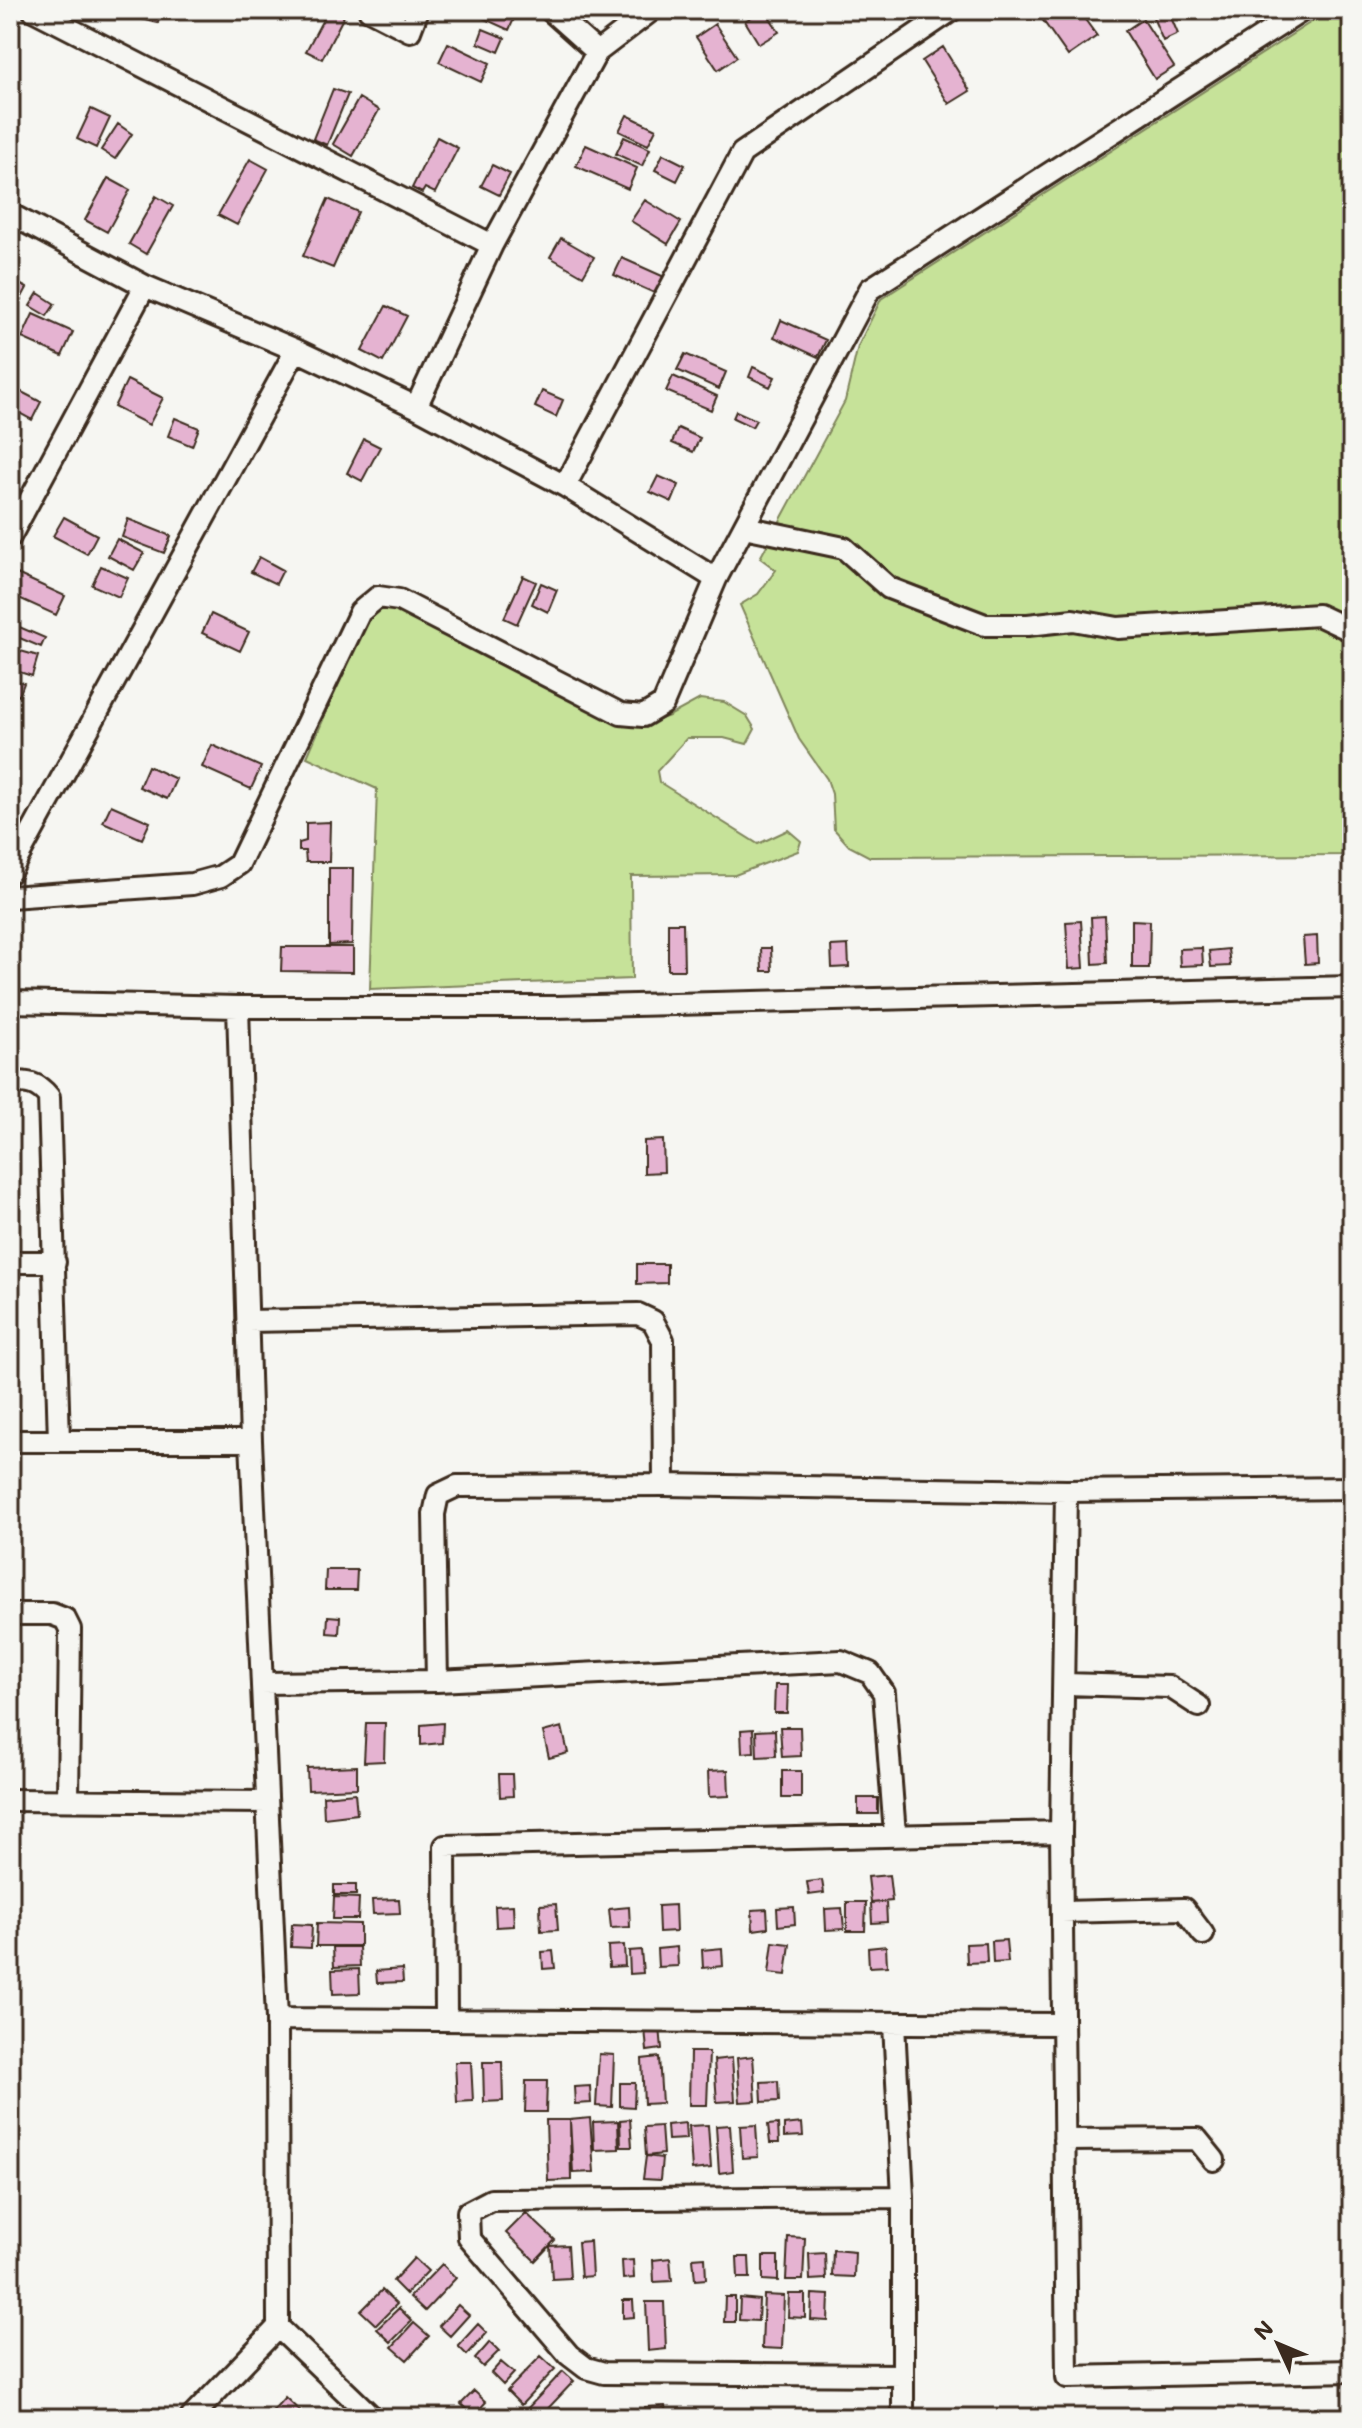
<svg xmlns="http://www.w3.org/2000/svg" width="1362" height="2428" font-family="Mali,sans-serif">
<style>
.green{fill:#c6e299;stroke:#80865c;stroke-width:2}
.building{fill:#e5b3d1;stroke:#3b2a1e;stroke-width:2}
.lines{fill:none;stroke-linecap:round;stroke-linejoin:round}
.minor-casing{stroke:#3b2a1e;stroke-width:26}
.minor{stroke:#f6f6f2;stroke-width:20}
</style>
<rect width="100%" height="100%" fill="#f6f6f2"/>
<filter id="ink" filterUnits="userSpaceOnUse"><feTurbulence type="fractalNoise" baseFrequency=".0125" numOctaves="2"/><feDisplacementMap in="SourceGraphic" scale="16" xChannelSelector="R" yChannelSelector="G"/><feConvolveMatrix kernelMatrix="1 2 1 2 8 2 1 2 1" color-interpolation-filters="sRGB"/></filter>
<g filter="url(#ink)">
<path class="green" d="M1330 10H1352V855L870 857 849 846 834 829 832 794 827 779 799 739 740 605 758 594 776 570 760 558 845 401 858 346 881 299Z
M399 607 646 724 669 716 700 699 724 702 747 716 755 729 747 744 724 738H687L657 771 659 782 758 844 788 830 801 841 798 851 735 875 631 876 632 979 370 989 377 789 307 757 364 625 379 610Z"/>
<path class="building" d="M140 10H161L158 23 138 18Z
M328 10 344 16 322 59 306 51Z
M465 10H518L509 30Z
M763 10H765L779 32 759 44 745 21Z
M1040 10H1078L1097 36 1068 56 1037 12Z
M1163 10H1168L1178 34 1163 41 1152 15Z
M1143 19 1174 67 1155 79 1125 31Z
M715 24 737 57 718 70 696 37Z
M483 29 505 38 499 52 478 43Z
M448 43 490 63 481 82 439 62Z
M943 47 970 91 949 104 922 61Z
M333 89 348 94 327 145 313 139Z
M359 98 379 110 353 156 333 144Z
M91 109 110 118 96 148 77 139Z
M627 115 656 129 648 145 619 131Z
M118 124 132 134 115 159 101 150Z
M437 137 458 148 435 193 425 188 422 193 412 188Z
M624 137 650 149 642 166 616 154Z
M586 145 637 168 628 189 576 166Z
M663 154 685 165 677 181 655 170Z
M250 159 268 169 237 225 218 215Z
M492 165 510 174 499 195 481 186Z
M108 178 130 190 107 232 85 220Z
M156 196 173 206 146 254 129 244Z
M328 199 358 212 333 268 303 256Z
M645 200 681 222 668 244 631 221Z
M561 238 594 257 583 276 550 257Z
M622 258 669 279 661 296 614 275Z
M10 279 27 288 15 310 10 308Z
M38 293 55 304 47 316 30 306Z
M386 306 407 316 383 362 362 351Z
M33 314 73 332 62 356 22 338Z
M781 320 826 340 818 357 774 337Z
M685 354 726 372 719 389 677 370Z
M753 367 775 377 770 387 749 377Z
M673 376 717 396 711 410 666 391Z
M127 380 163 398 149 425 114 407Z
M10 386 41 402 32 420 10 408Z
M542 391 563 400 556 417 535 407Z
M736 411 756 420 752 427 733 418Z
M175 418 199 428 192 446 168 436Z
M678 428 700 438 693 452 672 443Z
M364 439 380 447 362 481 347 473Z
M658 476 679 485 672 502 650 492Z
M64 517 97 535 87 554 53 536Z
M128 519 171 536 164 553 122 537Z
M117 539 144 553 134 570 108 556Z
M259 557 283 570 276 584 251 572Z
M101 566 128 578 119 597 92 585Z
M17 574 65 596 56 615 10 594Z
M523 576 536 582 517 624 504 618Z
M541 583 557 590 548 612 532 604Z
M211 614 249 632 240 651 202 633Z
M10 623 45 638 41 647 10 634Z
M10 648 38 656 32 676 10 669Z
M10 678 24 683 19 696 10 692Z
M212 745 261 767 251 789 202 767Z
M148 766 176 779 167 799 139 787Z
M111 805 150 822 142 839 103 822Z
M330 822 329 862H306L305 851H299V843L306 841V823Z
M329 868H353L352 944 329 945Z
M1105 916 1107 963 1093 964 1091 917Z
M1132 920 1150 921 1149 968H1132Z
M1081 921 1084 968 1069 969 1066 922Z
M668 923H683L684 970H668Z
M1317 936 1318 963 1305 964 1303 937Z
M848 945 849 967 832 968 831 946Z
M282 947H353V972L281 971Z
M761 948H771L772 971H762Z
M1202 948 1203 965 1180 966 1179 949Z
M1228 949 1230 966 1211 967 1209 951Z
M663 1140 664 1172 644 1173V1141Z
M637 1264H667V1283L637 1284Z
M326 1570H357L356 1590H325Z
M328 1616 340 1617 339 1634 327 1633Z
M775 1685H788L787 1713H774Z
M366 1723H385L384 1761 364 1762Z
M443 1723 442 1743 421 1745V1725Z
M562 1727 568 1753 549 1758 543 1732Z
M780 1727H800L801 1756 782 1757Z
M753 1729 754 1752 742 1753 741 1730Z
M775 1730 776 1756 757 1757 756 1731Z
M357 1766V1788L308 1790 307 1768Z
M728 1770 729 1796 709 1797 708 1771Z
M782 1771H801V1798H782Z
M499 1774H512L513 1796 500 1797Z
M355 1793 357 1814 324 1818 323 1796Z
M858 1798H878V1814H858Z
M889 1875 892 1901 871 1903 868 1877Z
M822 1880 824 1893 809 1895 807 1882Z
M334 1885H356V1895H334Z
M334 1897 359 1898 358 1919H333Z
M399 1899 400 1913 373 1914 372 1900Z
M847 1902H866L865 1931H847Z
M886 1902 887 1922 872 1923 871 1903Z
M556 1904 558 1930 541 1931 540 1905Z
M513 1905 514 1926 496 1927 495 1906Z
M675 1905 676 1931 659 1932 658 1906Z
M629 1907 630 1927 611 1928 609 1909Z
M794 1907 795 1924 778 1926 777 1908Z
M842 1908 844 1929 826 1930 825 1909Z
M767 1909 768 1928 753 1930 752 1910Z
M317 1923 360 1924V1946H316Z
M292 1924 312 1925 311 1948 291 1947Z
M1006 1940 1008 1962 993 1963 992 1941Z
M773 1942 790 1944 786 1975 769 1973Z
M986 1943 987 1962 967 1963 966 1944Z
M624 1945 625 1966 609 1967 608 1946Z
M886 1946 887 1966 869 1967 868 1948Z
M333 1947H359L360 1966 334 1967Z
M677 1947 678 1966 658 1967 657 1949Z
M722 1948 723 1966 703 1968 702 1950Z
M641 1950 643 1973 630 1974 629 1951Z
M553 1951 555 1968 543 1969 542 1952Z
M359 1969 360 1993 333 1994 332 1970Z
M402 1969 403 1982 377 1983 376 1971Z
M660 2027 662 2049 647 2051 645 2028Z
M690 2052H709L707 2105H689Z
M599 2054 614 2055 612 2107 596 2106Z
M753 2056 756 2101 740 2102 737 2058Z
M659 2057 662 2103 644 2104 642 2059Z
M732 2058 735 2101 717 2102 714 2060Z
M455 2062H471L473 2101 457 2102Z
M483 2062H502L503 2101 484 2102Z
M526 2081H547L546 2112H525Z
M778 2081 779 2101 762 2102 761 2082Z
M620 2083H635L634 2107 620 2106Z
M590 2086 591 2103 575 2104 574 2087Z
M590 2118 594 2172 573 2173 570 2120Z
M630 2119 632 2147H621L620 2120Z
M546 2120H570L571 2180 548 2181Z
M618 2121 619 2149 594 2150 593 2122Z
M685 2123 686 2139 668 2140 667 2125Z
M802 2123 803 2136 784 2137V2125Z
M778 2124 779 2143H770L768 2125Z
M708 2125 711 2168 692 2170 689 2126Z
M730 2125 733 2171 719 2173 716 2126Z
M756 2125 758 2157 742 2158 740 2126Z
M661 2126 663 2154 646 2156 644 2127Z
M646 2156 662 2158 660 2180 643 2179Z
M526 2213 555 2240 535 2261 506 2233Z
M788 2237 805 2238 803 2280H786Z
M590 2241 592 2276 581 2277 578 2242Z
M568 2245 570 2278 552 2279 550 2246Z
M833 2250 855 2252 854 2277 832 2276Z
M825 2253 826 2279 810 2280 809 2254Z
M763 2256H778V2281L763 2280Z
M705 2257 706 2279 695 2280 693 2258Z
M737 2257H749L750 2278H738Z
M414 2258 428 2271 406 2294 393 2281Z
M670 2258 672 2281 654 2282 653 2260Z
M633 2260 634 2278 623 2279 622 2261Z
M442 2264 456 2278 425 2311 410 2297Z
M382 2290 397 2304 376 2325 361 2311Z
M789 2294H805V2318L788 2317Z
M812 2294 829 2295 828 2321 811 2320Z
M764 2295 784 2296 782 2349 762 2348Z
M725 2297H735V2322H724Z
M740 2298 759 2300 758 2321 739 2320Z
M623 2300H633L634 2317 623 2318Z
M646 2302H664L666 2349 648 2351Z
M458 2305 469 2315 450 2336 439 2326Z
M399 2308 412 2321 391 2342 377 2329Z
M414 2323 429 2336 407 2360 392 2347Z
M478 2324 487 2333 467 2355 458 2346Z
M490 2342 499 2351 483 2367 475 2359Z
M541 2356 555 2369 521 2405 507 2391Z
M501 2362 514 2373 503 2385 491 2373Z
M563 2371 574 2381 539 2418H532L525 2411Z
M474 2391 486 2402 473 2416 461 2404Z
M285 2397 305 2416 303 2418H266Z
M665 2406 666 2418H645V2407Z"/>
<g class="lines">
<defs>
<path id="minor" d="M33 10 492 245
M369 10 410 31 418 10
M550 10 597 52
M10 214 145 286 296 350 416 407 565 486 716 579
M416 407 492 245 597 52 652 10
M565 486 742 153 952 10
M744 527 844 548 889 588 985 625H1028L1073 620 1118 628 1318 615 1352 631
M10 537 145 286
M10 872 296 350
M10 897 192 884 221 876 239 864 360 612 378 597 399 600 621 714 643 716 663 704 716 579 870 289 1303 10
M10 1002 238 1007H556L1352 987
M10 1082C28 1082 37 1082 49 1097L59 1441
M10 1262H55
M247 1321 638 1314 653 1321 663 1340 664 1485
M10 1441H251
M1066 1491 1061 1832 1067 2377 1352 2371
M10 1614H52L65 1619 70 1629 68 1800
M437 1681 434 1514 438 1495 457 1486 664 1485 1066 1491 1352 1488
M262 1683 437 1681 841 1661 870 1673 884 1693 895 1834
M1065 1684 1170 1687 1199 1706
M10 1800 267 1802
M1062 1912 1184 1909 1203 1934
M277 2019 1063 2024
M446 2020 445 1846 1061 1832
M894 2024 903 2197V2418
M1064 2140 1197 2139 1214 2160
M903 2197 491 2200 468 2212 469 2238 569 2355 586 2368 604 2373 903 2375
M278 2327 373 2418
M191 2418 278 2327 277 2019 251 1441 238 1007"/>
</defs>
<use href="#minor" class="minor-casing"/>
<use href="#minor" class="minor"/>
</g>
</g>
<rect width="1362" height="2428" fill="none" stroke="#f6f6f2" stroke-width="40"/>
<rect x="20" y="20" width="1322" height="2388" fill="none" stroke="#3b2a1e" stroke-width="3" filter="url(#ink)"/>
<g transform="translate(1278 2344) rotate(314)" stroke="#f6f6f2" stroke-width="6" paint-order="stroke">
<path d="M0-6L14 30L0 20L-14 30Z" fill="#3b2a1e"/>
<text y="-12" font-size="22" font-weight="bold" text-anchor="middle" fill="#3b2a1e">N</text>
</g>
</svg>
